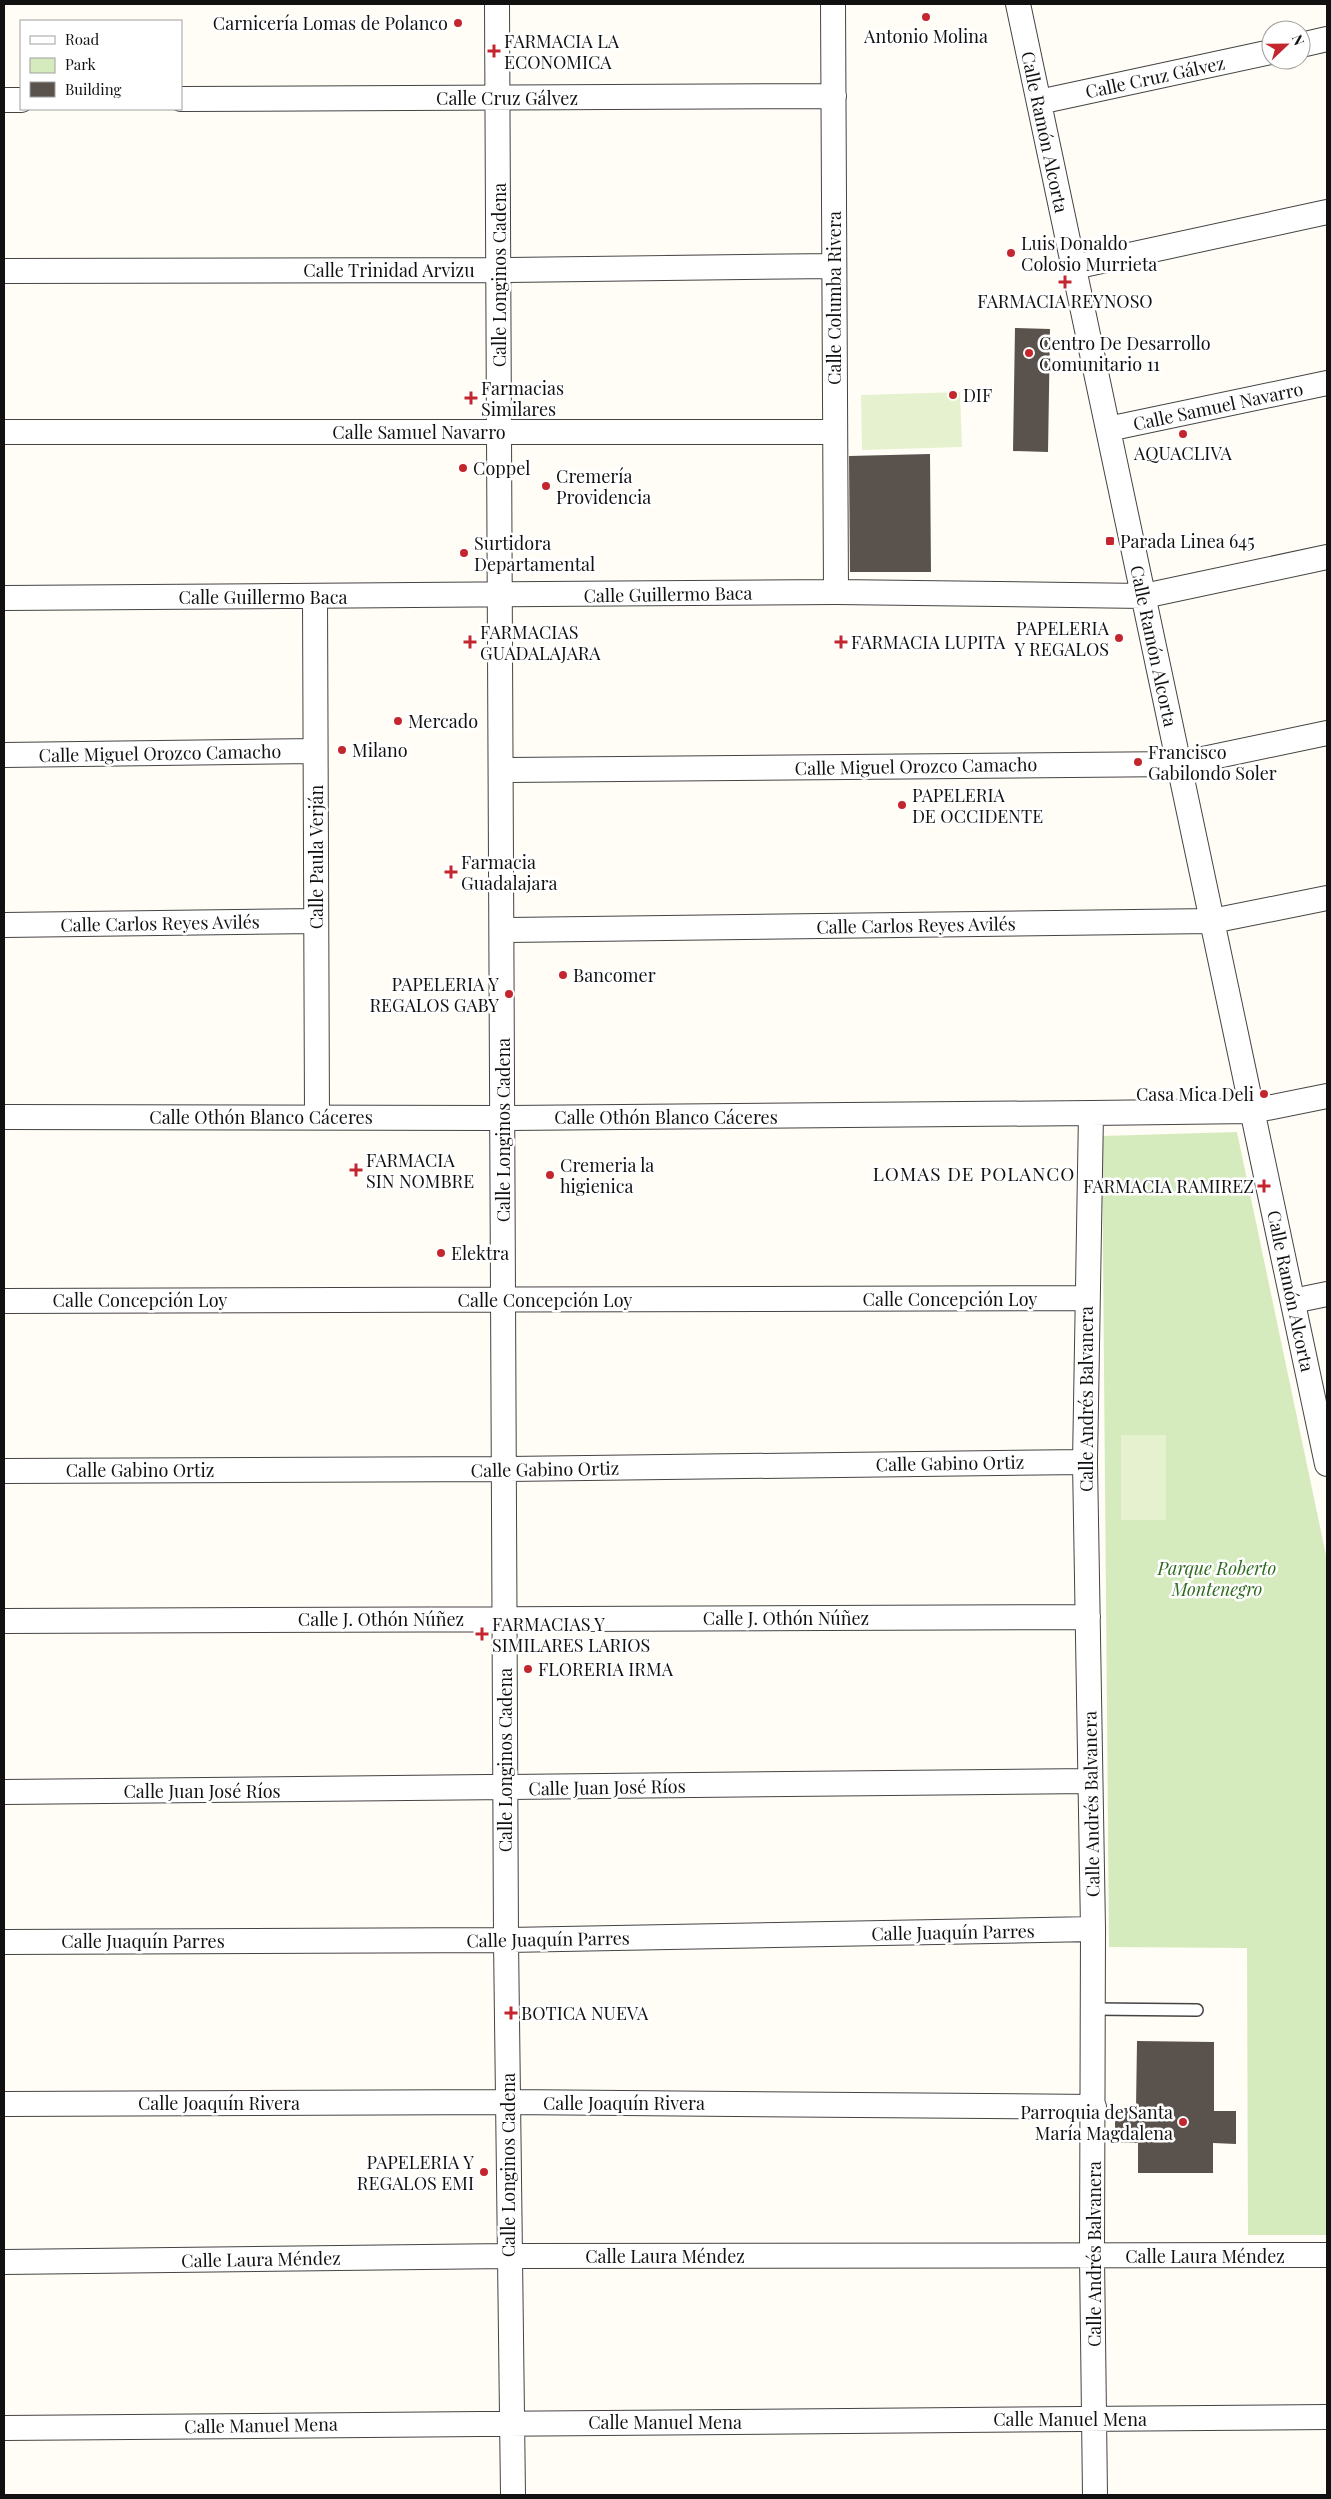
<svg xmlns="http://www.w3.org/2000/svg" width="1331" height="2499" font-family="'Playfair Display',serif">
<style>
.green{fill:#d5ebbd}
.pitch{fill:#e6f2cf}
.building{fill:#5a524d}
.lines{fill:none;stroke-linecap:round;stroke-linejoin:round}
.lane-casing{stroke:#444;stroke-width:14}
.street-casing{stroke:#444;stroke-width:26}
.lane{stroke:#fff;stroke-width:11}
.street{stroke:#fff;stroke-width:24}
.poi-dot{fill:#c4262e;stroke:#fff;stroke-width:2}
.labels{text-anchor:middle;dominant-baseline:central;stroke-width:5;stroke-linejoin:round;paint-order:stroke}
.poi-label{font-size:18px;fill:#111;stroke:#fff;text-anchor:start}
.street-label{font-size:18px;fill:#111;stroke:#fff}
.park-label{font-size:18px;font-style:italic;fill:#2f6b1f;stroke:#fff}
.neighbourhood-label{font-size:19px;letter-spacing:1px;fill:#111;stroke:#fff}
</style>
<rect width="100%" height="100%" fill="#fffdf5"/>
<path class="green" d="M1237 1132 1327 1560V2235H1248L1247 1948 1109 1947 1102 1136Z"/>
<path class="pitch" d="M960 392 962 447 862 450 861 395Z
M1121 1435H1166V1520H1121Z"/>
<path class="building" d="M1015 328 1050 329 1048 452 1013 451Z
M930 454 931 572H850L849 456Z
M1137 2041 1214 2042V2111H1236V2144L1213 2143V2173H1138V2143L1115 2142V2108H1136Z"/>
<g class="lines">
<defs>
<path id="lane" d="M1093 2009 1197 2010"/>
<path id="street" d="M497 4 506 1940 513 2495
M833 4 836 592
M1018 4 1327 1464
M1301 45 1327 39
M181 99 834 96
M4 100H21
M1039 102 1271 52
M1074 267 1327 212
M4 271 499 270 834 266
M1108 429 1327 383
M4 432H835
M315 597 317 1117
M4 598 836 592 1144 596 1327 557
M4 755 315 751
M502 770 1179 764 1327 733
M4 925 316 921
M502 930 1212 921 1327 898
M1091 1113 1085 1462 1093 1929 1092 2257 1095 2495
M4 1117 503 1118 1091 1113 1252 1111 1327 1096
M4 1301 1087 1298
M1293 1301 1327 1294
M4 1471 504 1469 1085 1462
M4 1621 1088 1617
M4 1792 1090 1781
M4 1942 506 1940 1093 1929
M4 2104 508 2102 1094 2107
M4 2262 508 2256 1327 2255
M4 2428 1327 2417"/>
</defs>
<use href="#lane" class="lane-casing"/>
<use href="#street" class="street-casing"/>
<use href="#lane" class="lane"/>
<use href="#street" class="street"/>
</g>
<g class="poi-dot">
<circle cx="926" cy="17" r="5"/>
<circle cx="458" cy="23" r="5"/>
<path d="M491.5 43.5h5v5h5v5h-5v5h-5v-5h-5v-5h5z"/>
<circle cx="1011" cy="253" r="5"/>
<path d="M1062.5 274.5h5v5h5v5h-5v5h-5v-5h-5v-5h5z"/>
<circle cx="1029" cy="353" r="5"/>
<circle cx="953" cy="395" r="5"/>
<path d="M468.5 390.5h5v5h5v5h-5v5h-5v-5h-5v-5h5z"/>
<circle cx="1183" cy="434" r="5"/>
<circle cx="463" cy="468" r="5"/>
<circle cx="546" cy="486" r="5"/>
<rect x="1105" y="536" width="10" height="10" rx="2.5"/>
<circle cx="464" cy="553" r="5"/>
<circle cx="1119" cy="638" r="5"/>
<path d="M467.5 634.5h5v5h5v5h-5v5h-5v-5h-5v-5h5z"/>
<path d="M838.5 634.5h5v5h5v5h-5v5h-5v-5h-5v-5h5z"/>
<circle cx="398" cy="721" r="5"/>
<circle cx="342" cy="750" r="5"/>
<circle cx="1138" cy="762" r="5"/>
<circle cx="902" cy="805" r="5"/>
<path d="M448.5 864.5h5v5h5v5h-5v5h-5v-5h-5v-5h5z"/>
<circle cx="563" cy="975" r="5"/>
<circle cx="509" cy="994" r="5"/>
<circle cx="1264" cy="1094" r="5"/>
<path d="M353.5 1162.5h5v5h5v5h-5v5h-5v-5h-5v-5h5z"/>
<circle cx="550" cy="1175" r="5"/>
<path d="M1261.5 1178.5h5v5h5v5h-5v5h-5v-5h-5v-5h5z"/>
<circle cx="441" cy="1253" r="5"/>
<path d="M479.5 1626.5h5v5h5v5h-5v5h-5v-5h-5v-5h5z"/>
<circle cx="528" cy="1669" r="5"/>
<path d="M508.5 2005.5h5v5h5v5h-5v5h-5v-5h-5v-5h5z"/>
<circle cx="1183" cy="2122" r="5"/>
<circle cx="484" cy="2172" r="5"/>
</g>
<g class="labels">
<g class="poi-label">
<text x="448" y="23" text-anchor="end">Carnicería Lomas de Polanco</text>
<text x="926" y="36" text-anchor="middle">Antonio Molina</text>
<text x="504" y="41">FARMACIA LA<tspan x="504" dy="21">ECONOMICA</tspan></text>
<text x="1021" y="243">Luis Donaldo<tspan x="1021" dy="21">Colosio Murrieta</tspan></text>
<text x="1065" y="301" text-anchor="middle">FARMACIA REYNOSO</text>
<text x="1039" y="343">Centro De Desarrollo<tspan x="1039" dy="21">Comunitario 11</tspan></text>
<text x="481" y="388">Farmacias<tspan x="481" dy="21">Similares</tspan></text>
<text x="963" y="395">DIF</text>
<text x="1183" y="453" text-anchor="middle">AQUACLIVA</text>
<text x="473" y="468">Coppel</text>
<text x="556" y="476">Cremería<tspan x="556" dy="21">Providencia</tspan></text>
<text x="1120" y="541">Parada Linea 645</text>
<text x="474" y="543">Surtidora<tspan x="474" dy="21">Departamental</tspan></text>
<text x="1109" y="628" text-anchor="end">PAPELERIA<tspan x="1109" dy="21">Y REGALOS</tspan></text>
<text x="480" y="632">FARMACIAS<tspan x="480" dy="21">GUADALAJARA</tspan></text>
<text x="851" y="642">FARMACIA LUPITA</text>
<text x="408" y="721">Mercado</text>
<text x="352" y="750">Milano</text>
<text x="1148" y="752">Francisco<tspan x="1148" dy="21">Gabilondo Soler</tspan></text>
<text x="912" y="795">PAPELERIA<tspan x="912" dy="21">DE OCCIDENTE</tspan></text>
<text x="461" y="862">Farmacia<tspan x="461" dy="21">Guadalajara</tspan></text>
<text x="573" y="975">Bancomer</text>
<text x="499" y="984" text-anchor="end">PAPELERIA Y<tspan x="499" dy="21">REGALOS GABY</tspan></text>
<text x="1254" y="1094" text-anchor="end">Casa Mica Deli</text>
<text x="366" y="1160">FARMACIA<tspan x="366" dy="21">SIN NOMBRE</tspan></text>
<text x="560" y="1165">Cremeria la<tspan x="560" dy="21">higienica</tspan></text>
<text x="1254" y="1186" text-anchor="end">FARMACIA RAMIREZ</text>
<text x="451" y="1253">Elektra</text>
<text x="492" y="1624">FARMACIAS Y<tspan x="492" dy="21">SIMILARES LARIOS</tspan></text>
<text x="538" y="1669">FLORERIA IRMA</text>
<text x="521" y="2013">BOTICA NUEVA</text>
<text x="1173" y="2112" text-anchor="end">Parroquia de Santa<tspan x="1173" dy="21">María Magdalena</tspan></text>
<text x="474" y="2162" text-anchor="end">PAPELERIA Y<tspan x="474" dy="21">REGALOS EMI</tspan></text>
</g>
<g class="street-label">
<text transform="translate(1155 77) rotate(-12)">Calle Cruz Gálvez</text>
<text x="507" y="98">Calle Cruz Gálvez</text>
<text transform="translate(1045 132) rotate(78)">Calle Ramón Alcorta</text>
<text x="389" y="270">Calle Trinidad Arvizu</text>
<text transform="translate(499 275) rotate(-90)">Calle Longinos Cadena</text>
<text transform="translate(834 298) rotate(-90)">Calle Columba Rivera</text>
<text transform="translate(1218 406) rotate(-12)">Calle Samuel Navarro</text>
<text x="419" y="432">Calle Samuel Navarro</text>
<text transform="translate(668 594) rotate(-1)">Calle Guillermo Baca</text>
<text x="263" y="597">Calle Guillermo Baca</text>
<text transform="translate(1154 646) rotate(78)">Calle Ramón Alcorta</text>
<text transform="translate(160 753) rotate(-1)">Calle Miguel Orozco Camacho</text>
<text transform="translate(916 766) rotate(-1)">Calle Miguel Orozco Camacho</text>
<text transform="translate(316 857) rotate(-90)">Calle Paula Verján</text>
<text transform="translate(160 923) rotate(-1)">Calle Carlos Reyes Avilés</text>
<text transform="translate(916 925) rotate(-1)">Calle Carlos Reyes Avilés</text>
<text x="261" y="1117">Calle Othón Blanco Cáceres</text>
<text x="666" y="1117">Calle Othón Blanco Cáceres</text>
<text transform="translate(503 1130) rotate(-90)">Calle Longinos Cadena</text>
<text transform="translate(1291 1291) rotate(78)">Calle Ramón Alcorta</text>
<text x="950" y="1299">Calle Concepción Loy</text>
<text x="140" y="1300">Calle Concepción Loy</text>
<text x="545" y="1300">Calle Concepción Loy</text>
<text transform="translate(1086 1399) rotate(-90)">Calle Andrés Balvanera</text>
<text transform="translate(950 1463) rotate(-1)">Calle Gabino Ortiz</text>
<text transform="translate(545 1469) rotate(-1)">Calle Gabino Ortiz</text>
<text x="140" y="1470">Calle Gabino Ortiz</text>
<text x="786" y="1618">Calle J. Othón Núñez</text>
<text x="381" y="1619">Calle J. Othón Núñez</text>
<text transform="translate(505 1760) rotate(-90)">Calle Longinos Cadena</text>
<text transform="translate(607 1787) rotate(-1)">Calle Juan José Ríos</text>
<text x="202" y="1791">Calle Juan José Ríos</text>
<text transform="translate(1091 1804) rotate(-91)">Calle Andrés Balvanera</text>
<text transform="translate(953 1932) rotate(-1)">Calle Juaquín Parres</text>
<text transform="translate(548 1939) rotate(-1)">Calle Juaquín Parres</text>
<text x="143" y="1941">Calle Juaquín Parres</text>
<text x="219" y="2103">Calle Joaquín Rivera</text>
<text x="624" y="2103">Calle Joaquín Rivera</text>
<text transform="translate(508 2165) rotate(-90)">Calle Longinos Cadena</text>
<text transform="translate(1094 2254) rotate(-90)">Calle Andrés Balvanera</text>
<text x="665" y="2256">Calle Laura Méndez</text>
<text x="1205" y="2256">Calle Laura Méndez</text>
<text transform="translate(261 2259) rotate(-1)">Calle Laura Méndez</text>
<text x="1070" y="2419">Calle Manuel Mena</text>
<text x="665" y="2422">Calle Manuel Mena</text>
<text transform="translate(261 2425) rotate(-1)">Calle Manuel Mena</text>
</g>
<g class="park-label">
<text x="1217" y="1568">Parque Roberto<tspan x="1217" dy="21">Montenegro</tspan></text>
</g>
<g class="neighbourhood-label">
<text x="974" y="1173">LOMAS DE POLANCO</text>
</g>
</g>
<rect width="1331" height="2499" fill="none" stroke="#111111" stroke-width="10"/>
<rect x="20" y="20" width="162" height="90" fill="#ffffff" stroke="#a0a0a0"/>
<rect x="30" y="36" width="25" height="8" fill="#ffffff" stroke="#a0a0a0"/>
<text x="65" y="45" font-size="15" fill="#111111">Road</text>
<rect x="30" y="58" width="25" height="15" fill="#d5ebbd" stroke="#a0a0a0"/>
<text x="65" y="70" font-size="15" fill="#111111">Park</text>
<rect x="30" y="82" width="25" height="15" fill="#5a524d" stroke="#a0a0a0"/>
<text x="65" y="95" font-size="15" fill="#111111">Building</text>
<g transform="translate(1286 45) rotate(68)"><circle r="24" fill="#ffffff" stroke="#a0a0a0"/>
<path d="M0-4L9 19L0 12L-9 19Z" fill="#c4262e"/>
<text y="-8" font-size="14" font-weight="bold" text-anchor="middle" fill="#111111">N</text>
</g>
</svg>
